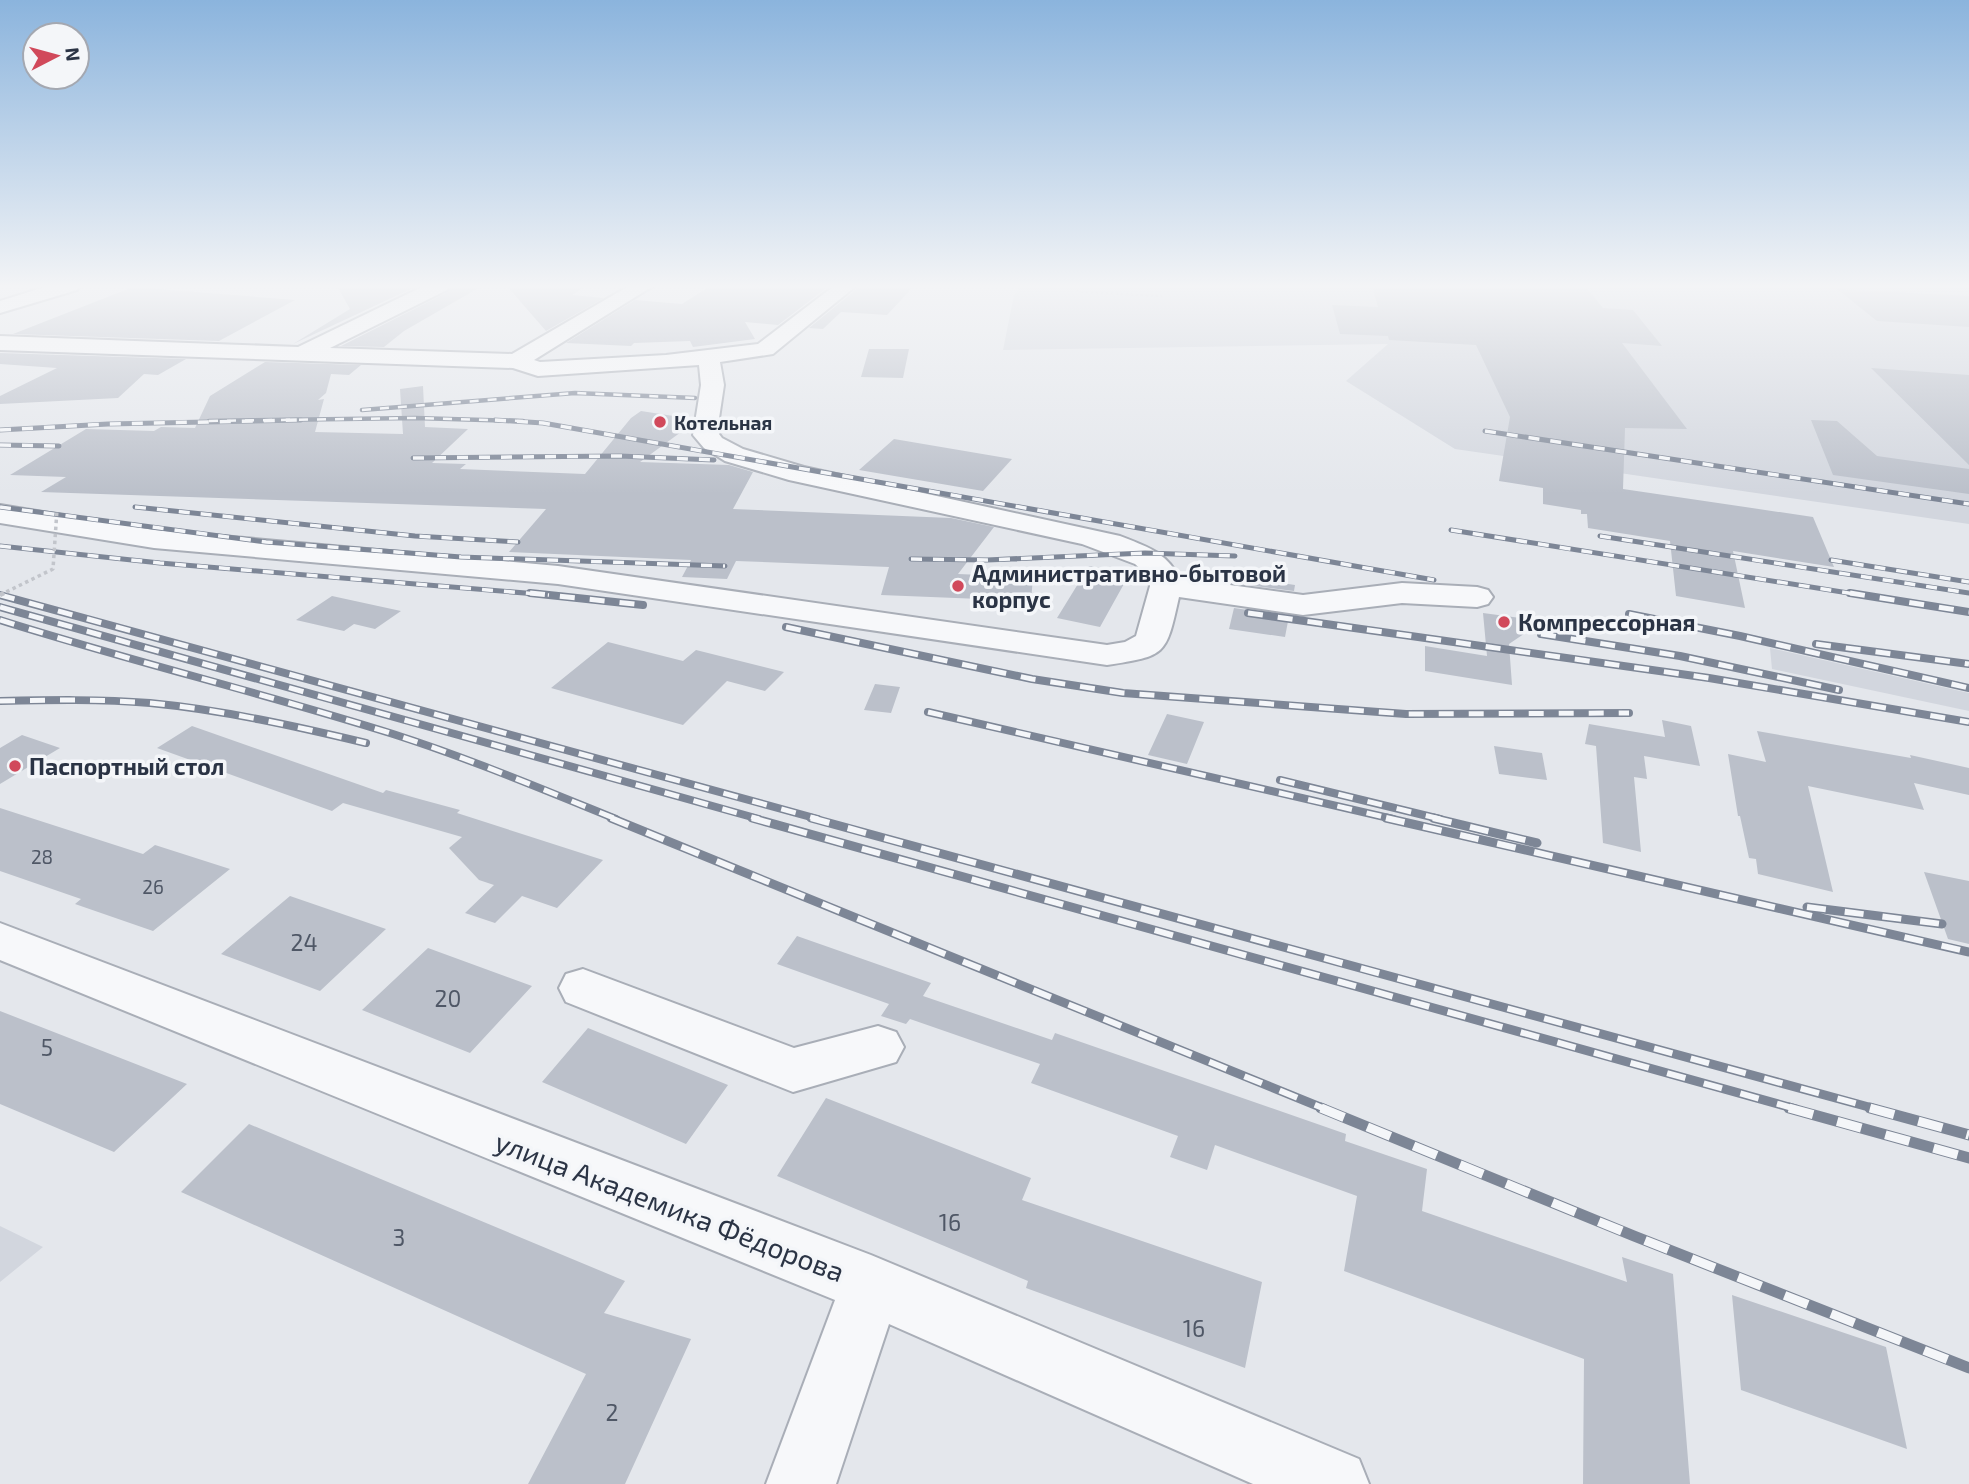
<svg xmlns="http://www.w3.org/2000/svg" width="1969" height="1484" font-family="'Exo 2',sans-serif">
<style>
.built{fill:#d2d6de}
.building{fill:#bbc0ca}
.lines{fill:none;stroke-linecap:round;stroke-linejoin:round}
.minor-casing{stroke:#a9aeb7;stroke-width:4}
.path{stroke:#c2c5cb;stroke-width:2.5;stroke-dasharray:2.5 2.5;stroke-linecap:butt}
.minor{fill:#f7f8fa;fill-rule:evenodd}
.rail-far4-casing{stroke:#7d8696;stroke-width:4.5}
.rail-far3-casing{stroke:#7d8696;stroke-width:5}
.rail-far2-casing{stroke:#7d8696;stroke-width:8}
.rail-far1-casing{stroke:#7d8696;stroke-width:9}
.rail-casing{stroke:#7d8696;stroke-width:11}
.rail-far4{stroke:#f4f6f9;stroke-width:2.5;stroke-dasharray:9;stroke-linecap:butt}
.rail-far3{stroke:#f4f6f9;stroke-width:3.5;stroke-dasharray:11;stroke-linecap:butt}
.rail-far2{stroke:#f4f6f9;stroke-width:5;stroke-dasharray:15;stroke-linecap:butt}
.rail-far1{stroke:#f4f6f9;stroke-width:6;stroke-dasharray:19;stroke-linecap:butt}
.rail{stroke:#f4f6f9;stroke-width:9;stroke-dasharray:25;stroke-linecap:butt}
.path-bridge-far1{stroke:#c2c5cb;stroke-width:3.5;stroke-dasharray:3.5 3.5;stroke-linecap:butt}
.path-bridge{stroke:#c2c5cb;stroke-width:4.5;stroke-dasharray:5 5;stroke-linecap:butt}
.poi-dot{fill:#d1495b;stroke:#f4f6f9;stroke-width:2.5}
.labels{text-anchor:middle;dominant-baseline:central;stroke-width:7;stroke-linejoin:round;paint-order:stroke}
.far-poi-label{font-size:19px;font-weight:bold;fill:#2b3445;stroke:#f4f6f9;text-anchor:start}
.number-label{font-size:19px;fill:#4f5766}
.poi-label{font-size:23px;font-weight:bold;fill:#2b3445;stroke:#f4f6f9;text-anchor:start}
.near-number-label{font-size:23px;fill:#4f5766}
.near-street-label{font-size:28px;fill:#2b3445;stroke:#f4f6f9}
</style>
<rect width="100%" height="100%" fill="#e4e7ec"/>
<path class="built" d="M1022 286H1969V524L1455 449 1346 381 1388 344 1003 350 1014 295Z
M1770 648 1969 693V711L1772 669Z
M0 1226 43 1247 0 1282Z"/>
<path class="building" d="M337 286H417L293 344 350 309Z
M451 286H482L404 331 384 347 341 346 448 292Z
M507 286H586L572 295 604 298 546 331Z
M710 286H829L778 325 745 322 755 339 693 347 690 341 634 343 631 346 566 343 635 300 682 304Z
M864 286H914L887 315 841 312 823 329 809 328 858 288Z
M1372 286H1585L1603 308 1633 310 1662 346 1622 343 1687 429 1625 428 1623 489 1813 517 1834 567 1733 551 1745 608 1676 596 1670 541 1588 528 1587 514H1581V510L1543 504V488L1499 481 1510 417 1476 345 1389 340 1388 336 1340 334 1332 305 1378 307Z
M133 287 295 300 219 341 13 334Z
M1837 289 1969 296V327L1877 321Z
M869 349H909L903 378 861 377Z
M0 353 186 359 158 375 144 374 118 398 0 404V396L57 368 0 364Z
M265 362 361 365 349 375 331 374 326 393 318 400 324 399 315 432 403 434 400 389 423 386 425 427 468 429 432 463 466 464 460 469 585 474 631 418 641 411 693 419 692 424 640 462 729 465 753 472 733 509 951 518 994 527 958 574 1033 577 1031 601 881 595 889 567 736 561 727 579 682 577 691 560 509 552 546 509 41 492 66 477 10 475 86 429 154 431 161 427 195 428 210 396Z
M1871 368 1969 375V465Z
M1811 420 1837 421 1877 456 1969 469V494L1833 475Z
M894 439 1012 459 983 491 859 470Z
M1089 566 1130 573 1100 627 1057 618Z
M1243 571 1269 575 1268 581 1295 585 1294 591 1240 584Z
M332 596 401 611 375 629 354 624 344 631 296 620Z
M1234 608 1289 616 1285 637 1229 629Z
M1483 613 1543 621 1509 644 1512 685 1425 671V646L1487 656Z
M608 642 683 661 696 650 784 672 765 691 727 681 683 725 551 688Z
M875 684 900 687 891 713 864 710Z
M1167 714 1204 722 1187 764 1148 755Z
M1662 720 1691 726 1700 766 1644 756 1647 779 1634 777 1641 852 1603 843 1596 746 1585 744 1589 724 1665 737Z
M192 726 383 793 386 790 460 810 457 813 603 860 557 908 522 896 495 923 465 913 494 885 479 880 449 848 462 837 343 803 332 811 157 748Z
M1757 731 1911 758 1910 755 1969 768V795L1914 783 1924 810 1808 786 1833 892 1758 874 1756 859 1749 858 1740 816H1738L1728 754 1766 762Z
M22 735 60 748 0 784V748Z
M1494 746 1542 753 1547 780 1499 774Z
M0 808 143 854 155 845 230 869 153 931 75 904 81 899 0 871Z
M1924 872 1969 881V944L1948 939Z
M290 896 386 929 320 991 221 954Z
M797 936 931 983 923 996 1052 1040 1055 1033 1346 1134 1345 1141 1427 1169 1422 1211 1627 1282 1622 1257 1673 1274 1690 1484H1583L1584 1359 1344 1271 1357 1196 1215 1145 1207 1170 1170 1157 1178 1136 1031 1083 1040 1064 910 1019 906 1024 881 1016 889 1004 777 964Z
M428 948 532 986 470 1053 362 1010Z
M0 1011 187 1084 114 1152 0 1104Z
M588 1028 728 1085 686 1144 542 1082Z
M826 1098 1031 1178 1022 1200 1262 1282 1245 1368 1026 1288 1028 1281 777 1176Z
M249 1124 625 1281 604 1313 691 1339 625 1484H528L586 1374 181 1192Z
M1732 1295 1886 1347 1907 1449 1741 1390Z"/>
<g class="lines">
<defs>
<path id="minor" d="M48 286H79L77 290 0 313V301Z
M424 286H449L447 290 330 348 512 354 629 286H653L534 360 540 362 666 355 758 344 834 286H856L773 354 720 362 724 385 718 425 719 434 722 438 743 449 804 467 1120 536C1145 546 1167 552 1179 578L1303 595 1402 583 1477 587 1488 590 1493 597 1488 604 1477 607 1402 603 1303 615 1179 597C1166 655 1167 656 1107 665L558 584 154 548 0 523V505L154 530 558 566 1107 645 1125 642 1136 636 1150 586 1145 573 1135 564 1082 544 789 480 725 461 704 448 693 435 701 385 699 365 538 376 513 368 0 350V336L298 347Z
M0 923 871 1255 1359 1459 1369 1484H1253L889 1324 836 1484H766L835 1300 0 960Z
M583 969 794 1048 878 1026 896 1032 904 1047 896 1062 793 1092 566 1002 559 988 566 974Z"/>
</defs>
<use href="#minor" class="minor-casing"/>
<path class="path" d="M1067 286 1081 292 1162 296"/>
<use href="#minor" class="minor"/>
<defs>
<path id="rail-far4" d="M362 410 575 393 695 398
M209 421 415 418 523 421"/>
<path id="rail-far3" d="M495 420 543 423 1434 580
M0 430 108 424 301 420
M1485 431 1969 504
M0 445 59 446
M413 458 620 456 714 460
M0 507 266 542 461 557 725 566
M135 507 415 536 518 542
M1451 530 1861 595
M1600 536 1969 593
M0 546 160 563 549 595
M911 559 987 560 1145 553 1235 556
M1831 560 1969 582"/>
<path id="rail-far2" d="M530 593 643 605
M1850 593 1969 612
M0 595 818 819
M0 607 759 819
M1248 613 1709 678 1969 722
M1629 614 1740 636 1969 688
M0 620C130 661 263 693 393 734 468 758 542 789 616 819
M786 627 1032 679 1123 693 1406 714 1629 713
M1541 634 1680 656 1839 690
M1816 644 1969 664
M0 701C50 700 100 699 150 703 223 710 295 726 366 743
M928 712 1393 819
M1280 780 1440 819"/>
<path id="rail-far1" d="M611 818 1325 1109
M752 818 1796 1109
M811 818 1876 1109
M1386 818 1969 952
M1433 818 1537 843
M1807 907 1942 924"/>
<path id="rail" d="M1321 1108 1634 1236 1969 1368
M1789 1108 1969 1158
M1870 1108 1969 1135"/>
</defs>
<use href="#rail-far4" class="rail-far4-casing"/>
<use href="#rail-far3" class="rail-far3-casing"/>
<use href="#rail-far2" class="rail-far2-casing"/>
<use href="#rail-far1" class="rail-far1-casing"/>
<use href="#rail" class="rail-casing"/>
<use href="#rail-far4" class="rail-far4"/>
<use href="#rail-far3" class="rail-far3"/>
<use href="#rail-far2" class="rail-far2"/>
<use href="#rail-far1" class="rail-far1"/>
<use href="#rail" class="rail"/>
<path class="path-bridge-far1" d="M0 595 53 569 57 510"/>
<path class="path-bridge" d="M0 595 4 593"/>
</g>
<linearGradient id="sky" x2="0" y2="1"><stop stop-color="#8bb4dd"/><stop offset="0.58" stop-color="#f3f4f6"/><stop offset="1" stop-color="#f3f4f6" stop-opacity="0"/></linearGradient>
<rect width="1969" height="494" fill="url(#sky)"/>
<g class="poi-dot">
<circle cx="660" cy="422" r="7"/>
<circle cx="958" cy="586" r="7"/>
<circle cx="1504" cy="622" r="7"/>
<circle cx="15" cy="766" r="7"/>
</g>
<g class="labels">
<g class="far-poi-label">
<text x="674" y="422">Котельная</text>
</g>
<g class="number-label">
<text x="42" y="856">28</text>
<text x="153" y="886">26</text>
</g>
<g class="poi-label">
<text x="972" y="573">Административно-бытовой<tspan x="972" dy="26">корпус</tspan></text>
<text x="1518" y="622">Компрессорная</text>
<text x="29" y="766">Паспортный стол</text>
</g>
<g class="near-number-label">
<text x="304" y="942">24</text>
<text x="448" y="998">20</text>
<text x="47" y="1047">5</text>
<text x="950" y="1222">16</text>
<text x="399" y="1237">3</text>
<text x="1194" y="1328">16</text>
<text x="612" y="1412">2</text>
</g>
<g class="near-street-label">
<text transform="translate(670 1206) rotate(21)">улица Академика Фёдорова</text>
</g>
</g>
<g transform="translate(56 56) rotate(84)"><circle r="33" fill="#f4f6f9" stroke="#a4a8b1" stroke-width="2"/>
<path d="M0-5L12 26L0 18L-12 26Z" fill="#d1495b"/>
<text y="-10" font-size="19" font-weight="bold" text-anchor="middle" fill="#2b3445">N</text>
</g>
</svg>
